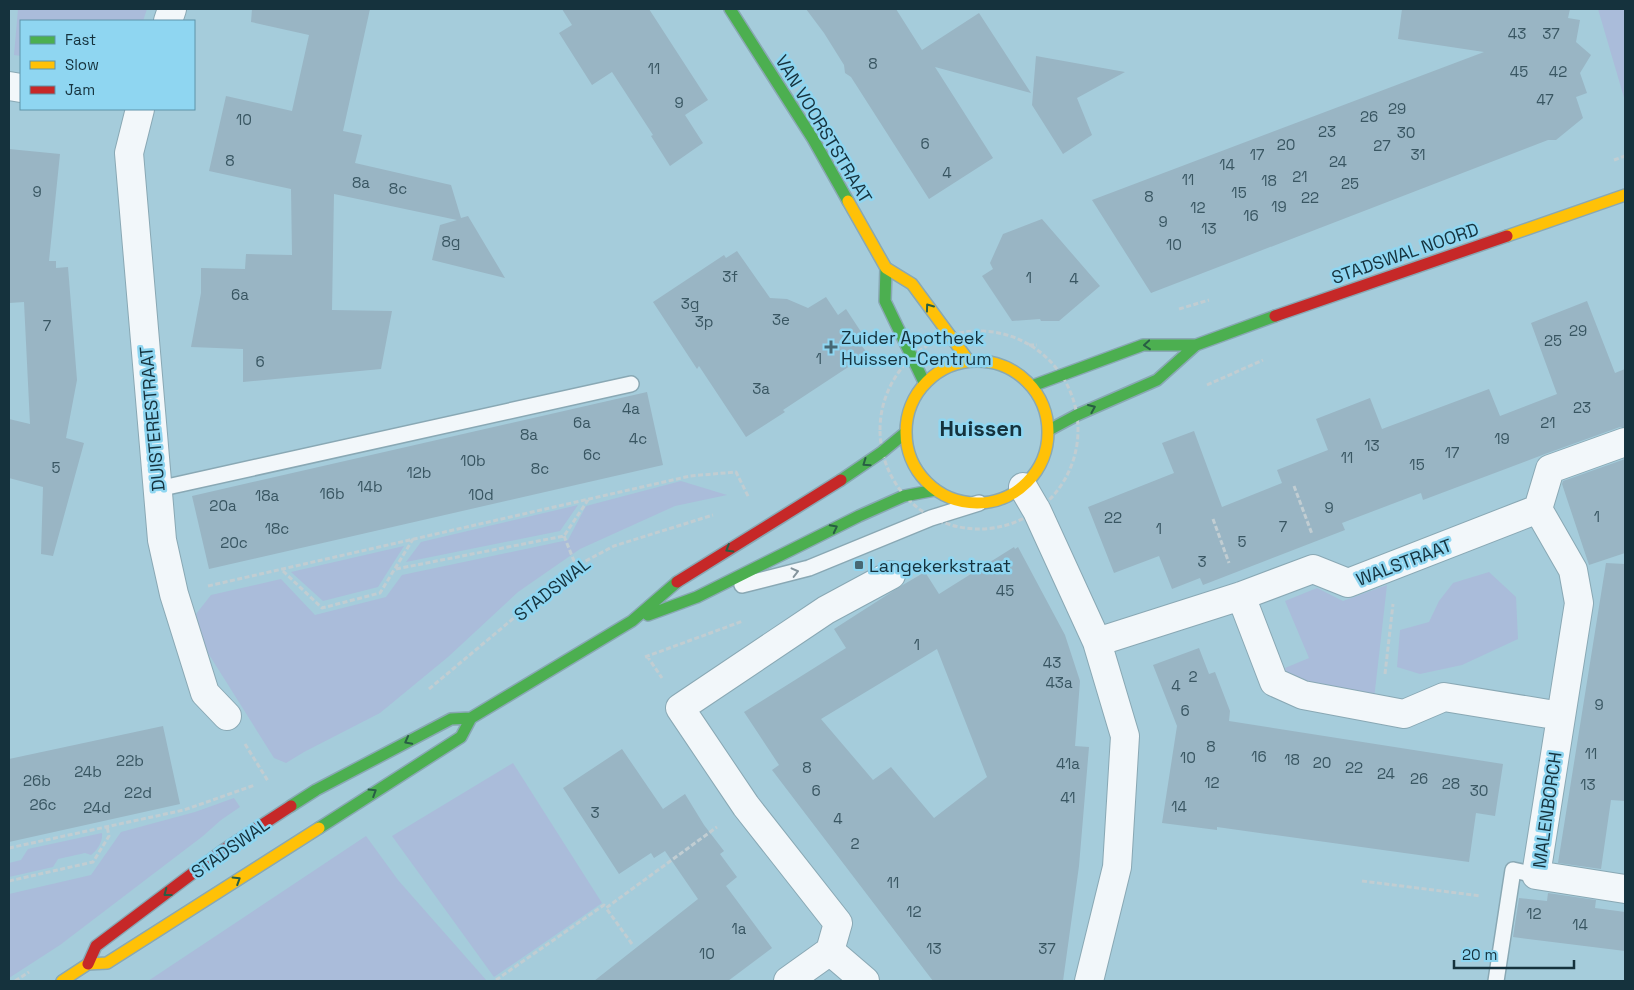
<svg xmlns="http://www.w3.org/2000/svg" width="1634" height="990" font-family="'Space Grotesk',sans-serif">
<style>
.green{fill:#aabcda}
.building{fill:#99b5c4;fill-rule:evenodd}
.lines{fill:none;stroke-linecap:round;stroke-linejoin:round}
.lane-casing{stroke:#89a8b4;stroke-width:18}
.street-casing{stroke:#89a8b4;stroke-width:30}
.fast-casing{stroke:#89a8b4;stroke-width:14}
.slow-casing{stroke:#89a8b4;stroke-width:14}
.jam-casing{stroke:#89a8b4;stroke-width:14}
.path{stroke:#c1cdd2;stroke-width:3;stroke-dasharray:5 2.5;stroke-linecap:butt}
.lane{stroke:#f2f7fa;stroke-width:15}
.street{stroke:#f2f7fa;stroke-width:28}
.fast{stroke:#4caf50;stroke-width:11}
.slow{stroke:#ffc107;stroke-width:11}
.jam{stroke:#c62828;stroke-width:11}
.oneway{stroke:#285e44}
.oneway2{stroke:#84949c}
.poi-dot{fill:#476874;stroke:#8fd6f1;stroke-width:2}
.labels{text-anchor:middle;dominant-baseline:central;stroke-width:5;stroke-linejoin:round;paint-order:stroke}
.number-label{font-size:15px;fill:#395662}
.street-label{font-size:18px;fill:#15323d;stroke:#8fd6f1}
.poi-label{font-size:18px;fill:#15323d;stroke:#8fd6f1;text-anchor:start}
.district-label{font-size:22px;font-weight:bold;fill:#15323d;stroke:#8fd6f1}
</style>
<rect width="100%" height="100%" fill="#a5ccdb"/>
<path class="green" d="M18 9H147L143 21H21V56L14 55Z
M1598 9H1625V101Z
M681 481 727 495 675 506 580 549 518 592 448 657 380 713 304 752 286 763 274 758 203 645 196 614 211 595 281 579 315 615 386 597 402 575 568 540 586 506Z
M578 505 560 531 406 562 421 542Z
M404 546 378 587 323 601 291 572Z
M1489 572 1516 597 1518 639 1462 665 1420 674 1397 667 1400 630 1429 622 1439 601 1453 583Z
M1387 585 1374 699 1289 679 1285 668 1309 658 1285 601 1317 588 1343 601Z
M513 763 602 903 494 977 392 836Z
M234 798 240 807 221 820 203 836 60 945 9 978V894L91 875 121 832 195 812Z
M102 833C103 841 98 850 91 855L85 853 58 859 53 867 9 877V863L21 860 28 849Z
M366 836 398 880 487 981H148Z"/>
<path class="building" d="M252 9H370L343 131 362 135 355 163 451 185 461 218 468 216 505 278 432 260 440 225 457 220 334 194 332 310 392 311 381 369 243 382V349L191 347 201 293V268L245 269 246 254 292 255 291 189 209 171 226 96 292 111 309 35 251 22Z
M562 9H649L708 100 685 115 703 143 670 166 651 136 653 135 612 72 592 85 559 33 572 25Z
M806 9H896L922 50 979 13 1031 93 935 67 993 158 929 199 851 77 845 73 844 65 824 33Z
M1402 9H1570L1568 18 1580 20 1576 42 1591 55 1580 73 1587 93 1576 97 1583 118 1556 140H1548L1151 293 1092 200 1484 52 1398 39Z
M1036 56 1125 72 1077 98 1092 135 1063 154 1032 105Z
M9 149 60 154 49 261H56V268L68 267 77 380 66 438 84 443 53 556 41 554 43 487 9 478V419L30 424 24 302 9 303Z
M1042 219 1100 286 1059 321H1041L1040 319 1012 321 982 276 993 269 990 263 1003 234Z
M737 251 770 298 787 299 808 308 826 297 838 315 846 309 867 341 861 345 868 354 783 410 785 412 746 437 699 366 697 369 653 302 724 255 726 258Z
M1587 301 1615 373 1625 369V427H1620L1545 454 1423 500 1421 493 1342 523 1345 530 1203 585 1200 578 1172 589 1159 556 1114 573 1088 507 1174 473 1162 443 1194 431 1222 507 1282 483 1277 470 1328 450 1316 419 1370 398 1382 429 1489 389 1500 416 1557 394 1531 323Z
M647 392 663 465 209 569 192 496Z
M1625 459V553L1589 565 1562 484 1563 481Z
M1014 547 1015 549 1018 547 1065 635 1080 681 1075 746 1089 747 1079 866 1063 981H933L772 770 779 765 744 712 846 648 834 629 901 586 925 572 939 594ZM937 649 987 777 934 818 891 767 873 780 821 719Z
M1606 563 1625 564V801L1611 800 1601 869 1558 863Z
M1199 648 1209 674 1215 672 1230 711 1229 721 1503 764 1495 816 1476 813 1469 862 1217 827V830L1162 823 1177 726 1153 665Z
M163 726 180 804 9 842V759Z
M622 749 663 809 685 794 704 825 724 851 720 854 737 877 726 886 772 948 728 981H594L698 899 665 851 654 858 651 853 619 874 563 788Z
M1548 893 1596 900 1595 908 1625 912V951L1513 937 1519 898 1547 901Z"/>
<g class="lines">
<defs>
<path id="lane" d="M158 489 631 384
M742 585 809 568 931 518 979 503
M1496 981 1513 870 1536 875"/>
<path id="street" d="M168 21 172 9
M9 86 21 88
M140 109 129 153 162 540 174 594 205 693 227 716
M1023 487 1037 511 1097 642 1125 736 1117 867 1089 981
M1538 509 1573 570 1579 603 1536 875 1625 889
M1241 596 1274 682 1303 695 1404 714 1444 697 1561 716
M1097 642 1241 596 1313 569 1348 583 1538 509 1550 469 1625 442
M830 951 838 923 746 806 680 708 826 610 891 575
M830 951 865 981
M788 981 830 951"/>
<path id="fast" d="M730 9 813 139 848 201
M886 268 885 301 924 382
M1032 386 1143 345H1196
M1049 430 1077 415 1157 380 1196 345 1275 316
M841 480 882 452 905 433
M648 615 697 597 859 516 904 496 935 490
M291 806 316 790 451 719 471 718 632 621 677 582
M319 828 461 737 471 718"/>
<path id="slow" d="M848 201 886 268 912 284 968 360
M1507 236 1625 195
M906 432a71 71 0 1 1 142 0a71 71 0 1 1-142 0Z
M62 981 88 964 107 963 319 828"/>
<path id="jam" d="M1275 316 1507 236
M677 582 841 480
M88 964 96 946 225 849 291 806"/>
</defs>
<use href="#lane" class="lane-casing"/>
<use href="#street" class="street-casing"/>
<use href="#fast" class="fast-casing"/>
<use href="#slow" class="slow-casing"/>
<use href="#jam" class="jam-casing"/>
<path class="path" d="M1614 160 1625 156
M1179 309 1209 300
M880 430a99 99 0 1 1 198 0a99 99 0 1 1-198 0Z
M1029 345H1037
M1207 385 1263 360
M1294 486 1312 534
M1213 519 1229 563
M564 536 576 566
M396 569 564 536 588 500
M283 571 322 608 380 593 413 539
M208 586 690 476 736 472 749 498
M647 656 662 678
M645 657 743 621
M1385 674 1393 604
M429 689 576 566 614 546 713 515
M245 744 268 781
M9 848 184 810 255 785
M9 881 93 862 109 836 107 826
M1362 881 1481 896
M632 944 606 908 717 827
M496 980 604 905 606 908
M15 981 29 972"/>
<use href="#lane" class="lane"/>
<use href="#street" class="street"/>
<use href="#fast" class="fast"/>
<use href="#slow" class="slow"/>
<use href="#jam" class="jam"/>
</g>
<defs><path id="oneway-chevron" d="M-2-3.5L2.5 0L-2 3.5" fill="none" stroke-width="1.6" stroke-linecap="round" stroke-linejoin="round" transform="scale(1.25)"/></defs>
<g class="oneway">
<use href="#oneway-chevron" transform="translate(929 307) rotate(-126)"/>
<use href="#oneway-chevron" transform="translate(1147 345) rotate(175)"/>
<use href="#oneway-chevron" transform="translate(1092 408) rotate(-23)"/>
<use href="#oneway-chevron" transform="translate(866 463) rotate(145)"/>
<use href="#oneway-chevron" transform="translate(834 528) rotate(-27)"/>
<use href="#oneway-chevron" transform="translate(729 549) rotate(149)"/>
<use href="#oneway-chevron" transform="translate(408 741) rotate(152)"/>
<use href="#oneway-chevron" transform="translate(373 792) rotate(-32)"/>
<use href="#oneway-chevron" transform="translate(237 880) rotate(-32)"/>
<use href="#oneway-chevron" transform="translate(167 893) rotate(143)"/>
</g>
<use class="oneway2" href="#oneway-chevron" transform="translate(795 572) rotate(-14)"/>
<g class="poi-dot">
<path d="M828.5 339.5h5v5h5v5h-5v5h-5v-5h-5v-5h5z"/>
<rect x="854" y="560" width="10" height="10" rx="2.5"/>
</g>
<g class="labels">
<g class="number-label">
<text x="1517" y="33">43</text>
<text x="1551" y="33">37</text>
<text x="873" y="63">8</text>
<text x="654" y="68">11</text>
<text x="1519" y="71">45</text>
<text x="1558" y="71">42</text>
<text x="1545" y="99">47</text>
<text x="679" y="102">9</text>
<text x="1397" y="108">29</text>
<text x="1369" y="116">26</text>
<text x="244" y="119">10</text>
<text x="1327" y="131">23</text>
<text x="1406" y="132">30</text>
<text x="925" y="143">6</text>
<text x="1286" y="144">20</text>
<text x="1382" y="145">27</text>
<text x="1257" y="154">17</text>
<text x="1418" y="154">31</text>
<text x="230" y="160">8</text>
<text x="1338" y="161">24</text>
<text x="1227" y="164">14</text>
<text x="947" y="172">4</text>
<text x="1300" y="176">21</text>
<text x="1188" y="179">11</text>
<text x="1269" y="180">18</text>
<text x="361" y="182">8a</text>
<text x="1350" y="183">25</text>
<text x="398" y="188">8c</text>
<text x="37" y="191">9</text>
<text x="1239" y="192">15</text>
<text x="1149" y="196">8</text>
<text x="1310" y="197">22</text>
<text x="1279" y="206">19</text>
<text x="1198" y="207">12</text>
<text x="1251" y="215">16</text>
<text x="1163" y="221">9</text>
<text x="1209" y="228">13</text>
<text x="451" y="241">8g</text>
<text x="1174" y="244">10</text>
<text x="730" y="276">3f</text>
<text x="1029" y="277">1</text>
<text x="1074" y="278">4</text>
<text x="240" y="294">6a</text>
<text x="690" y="303">3g</text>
<text x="781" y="319">3e</text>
<text x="704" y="321">3p</text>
<text x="47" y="325">7</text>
<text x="1578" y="330">29</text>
<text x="1553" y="340">25</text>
<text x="819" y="358">1</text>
<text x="260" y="361">6</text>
<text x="761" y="388">3a</text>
<text x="1582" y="407">23</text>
<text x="631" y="408">4a</text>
<text x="582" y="422">6a</text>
<text x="1548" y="422">21</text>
<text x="529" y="434">8a</text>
<text x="638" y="438">4c</text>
<text x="1502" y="438">19</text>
<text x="1372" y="445">13</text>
<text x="1452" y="452">17</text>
<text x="592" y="454">6c</text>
<text x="1347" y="457">11</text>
<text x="473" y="460">10b</text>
<text x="1417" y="464">15</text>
<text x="56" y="467">5</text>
<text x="540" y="468">8c</text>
<text x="419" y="472">12b</text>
<text x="370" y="486">14b</text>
<text x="332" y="493">16b</text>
<text x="481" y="494">10d</text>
<text x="267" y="495">18a</text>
<text x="223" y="505">20a</text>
<text x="1329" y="507">9</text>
<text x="1597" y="516">1</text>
<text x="1113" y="517">22</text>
<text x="1283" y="526">7</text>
<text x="277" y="528">18c</text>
<text x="1159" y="528">1</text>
<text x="1242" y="541">5</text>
<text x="234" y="542">20c</text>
<text x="1202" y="561">3</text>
<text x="1005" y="590">45</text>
<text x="917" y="644">1</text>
<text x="1052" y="662">43</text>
<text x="1193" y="676">2</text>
<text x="1059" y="682">43a</text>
<text x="1176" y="685">4</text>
<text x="1599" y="704">9</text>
<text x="1185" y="710">6</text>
<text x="1211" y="746">8</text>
<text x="1591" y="753">11</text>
<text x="1259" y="756">16</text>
<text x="1188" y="757">10</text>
<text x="1292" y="759">18</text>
<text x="130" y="760">22b</text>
<text x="1322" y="762">20</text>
<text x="1068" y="763">41a</text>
<text x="807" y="767">8</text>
<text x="1354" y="767">22</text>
<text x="88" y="771">24b</text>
<text x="1386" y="773">24</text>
<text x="1419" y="778">26</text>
<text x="37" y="780">26b</text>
<text x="1212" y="782">12</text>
<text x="1451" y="783">28</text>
<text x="1588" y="784">13</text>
<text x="816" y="790">6</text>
<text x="1479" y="790">30</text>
<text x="138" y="792">22d</text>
<text x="1068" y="797">41</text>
<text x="43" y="804">26c</text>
<text x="1179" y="806">14</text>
<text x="97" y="807">24d</text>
<text x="595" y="812">3</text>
<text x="838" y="818">4</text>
<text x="855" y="843">2</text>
<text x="893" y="882">11</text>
<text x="914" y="911">12</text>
<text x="1534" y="913">12</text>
<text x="1580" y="924">14</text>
<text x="739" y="928">1a</text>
<text x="934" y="948">13</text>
<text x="1047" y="948">37</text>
<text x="707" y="953">10</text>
</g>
<g class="street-label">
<text transform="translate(824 129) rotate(59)">VAN VOORSTSTRAAT</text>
<text transform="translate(1405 253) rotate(-19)">STADSWAL NOORD</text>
<text transform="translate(152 419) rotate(-95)">DUISTERESTRAAT</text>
<text transform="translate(1404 562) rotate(-21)">WALSTRAAT</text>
<text transform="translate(552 589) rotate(-38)">STADSWAL</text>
<text transform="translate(1547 810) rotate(-82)">MALENBORCH</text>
<text transform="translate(230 848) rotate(-35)">STADSWAL</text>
</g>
<g class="poi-label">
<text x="841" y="337">Zuider Apotheek<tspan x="841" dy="21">Huissen-Centrum</tspan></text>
<text x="869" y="565">Langekerkstraat</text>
</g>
<g class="district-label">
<text x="981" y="428">Huissen</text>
</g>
</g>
<rect width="1634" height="990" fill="none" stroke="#15323d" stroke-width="20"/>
<rect x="20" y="20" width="175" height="90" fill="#8fd6f1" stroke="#5e94a9"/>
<rect x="30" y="36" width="25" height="8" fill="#4caf50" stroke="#5e94a9"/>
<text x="65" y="45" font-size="15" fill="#15323d">Fast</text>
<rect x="30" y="61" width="25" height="8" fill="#ffc107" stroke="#5e94a9"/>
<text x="65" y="70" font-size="15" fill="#15323d">Slow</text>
<rect x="30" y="86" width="25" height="8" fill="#c62828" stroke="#5e94a9"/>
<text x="65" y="95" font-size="15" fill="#15323d">Jam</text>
<path d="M1454 960v8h120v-8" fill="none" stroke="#15323d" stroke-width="2.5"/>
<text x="1462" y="960" font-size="15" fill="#15323d" stroke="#8fd6f1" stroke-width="4" paint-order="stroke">20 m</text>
</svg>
